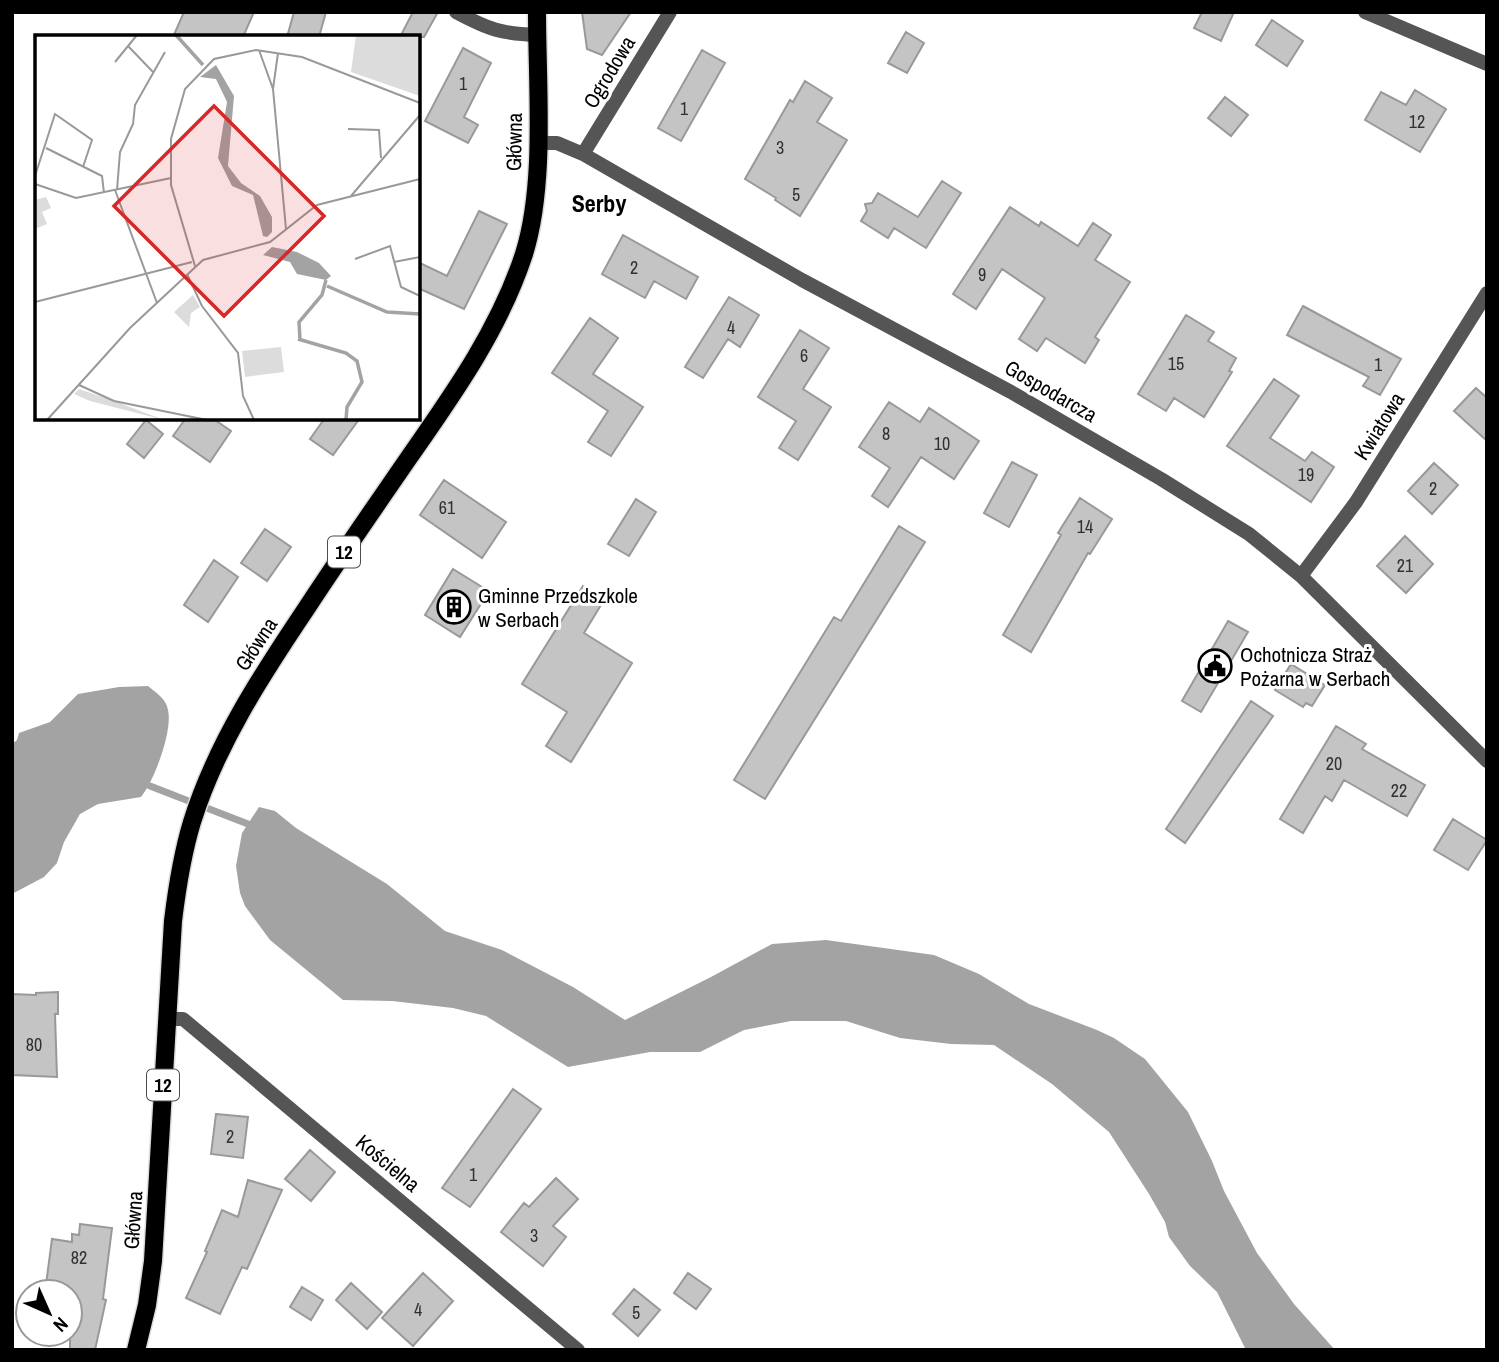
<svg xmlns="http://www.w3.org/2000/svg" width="1499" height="1362" font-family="'Archivo Narrow',sans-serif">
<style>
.water{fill:#a3a3a3}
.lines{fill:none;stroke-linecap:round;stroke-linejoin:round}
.stream{stroke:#a3a3a3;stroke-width:7}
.building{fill:#c4c4c4;stroke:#999;stroke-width:2}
.primary-casing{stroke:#dbdbdb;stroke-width:21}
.minor{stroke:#555;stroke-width:14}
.primary{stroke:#000;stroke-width:18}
.labels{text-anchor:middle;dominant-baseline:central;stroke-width:6;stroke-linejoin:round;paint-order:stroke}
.number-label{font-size:18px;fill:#313131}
.shield{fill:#fff;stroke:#4c4c4c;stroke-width:2}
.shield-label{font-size:19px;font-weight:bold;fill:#000}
.street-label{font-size:21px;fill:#000;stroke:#fff}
.poi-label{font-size:21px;fill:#000;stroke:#fff;text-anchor:start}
.quarter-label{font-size:24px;font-weight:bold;fill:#000;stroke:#fff}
.inset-river{fill:none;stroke:#a3a3a3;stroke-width:3.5}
.inset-road{fill:none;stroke:#999;stroke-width:2}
.view{fill:#d62828;fill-opacity:0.15;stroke:#d62828;stroke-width:3.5}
.inset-edge{fill:none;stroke:#000;stroke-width:3.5}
</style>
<rect width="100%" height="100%" fill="#fff"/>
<path class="water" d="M148 686C156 693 166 698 168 710 173 731 154 781 141 797L98 804 80 814 64 842 57 863 44 877 12 894V744L17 740 19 733 50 722 78 694 119 687Z
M259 807 275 811 296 828 387 884 445 931 502 950 573 987 625 1020 711 977 772 944 826 940 934 955 979 974 1029 1004 1097 1030 1114 1038 1145 1059 1188 1112 1212 1161 1224 1191 1257 1253 1294 1304 1335 1350H1246L1217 1292 1190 1266 1169 1237 1165 1222 1149 1194 1109 1132 1052 1084 994 1045 951 1044 900 1038 846 1021H791L744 1030 700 1052H650L568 1067 486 1016 453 1008 392 1001 343 1000 270 940 245 906 240 893 236 866 242 833Z"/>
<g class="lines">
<path class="stream" d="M150 786 248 824"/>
</g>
<path class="building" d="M184 12H254L243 37H173Z
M294 12H326L319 37H287Z
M413 12H438L424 37H400Z
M582 12H631L602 55 587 49Z
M1202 12H1234L1221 41 1194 28Z
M1272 20 1303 41 1287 66 1256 45Z
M906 32 924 43 907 73 888 63Z
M463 48 491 63 464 117 478 125 468 143 425 121Z
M702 50 725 63 681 141 658 128Z
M805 81 832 98 817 122 847 140 800 216 775 200 776 198 745 179 790 100 793 102Z
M1415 90 1446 109 1420 152 1365 120 1381 92 1406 105Z
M1225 97 1248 115 1231 136 1208 118Z
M942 181 961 193 926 248 894 228 888 238 861 221 867 211 865 204 872 203 878 193 918 217Z
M1010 207 1039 226 1041 222 1078 246 1093 223 1111 235 1095 260 1130 282 1095 337 1099 340 1085 363 1046 338 1037 351 1019 339 1045 298 1002 269 976 309 953 294Z
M479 211 507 224 464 309 418 288V262L447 276Z
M623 235 698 277 686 299 654 281 645 298 602 274Z
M729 297 759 315 740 347 728 339 703 378 685 367Z
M1303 306 1401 359 1380 395 1363 386 1369 377 1287 335Z
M1186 315 1214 332 1208 341 1236 358 1229 371 1232 372 1204 417 1174 398 1166 411 1138 394Z
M590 318 618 338 593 374 643 407 611 456 588 442 608 411 552 373Z
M800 330 829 348 803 389 831 407 798 460 779 448 796 421 758 397Z
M1274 379 1299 396 1270 438 1305 461 1312 452 1334 467 1311 502 1227 446Z
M1476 388 1487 398V441L1454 411Z
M889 402 920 422 929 408 979 441 954 479 921 457 888 507 872 496 890 468 859 447Z
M186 418H212L231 431 210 462 173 436Z
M325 418H360L333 455 310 439Z
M146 420 163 434 144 458 127 444Z
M1012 462 1037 475 1009 527 984 513Z
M1434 463 1458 485 1432 514 1408 491Z
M444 480 506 522 482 558 420 515Z
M1080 498 1112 519 1090 554 1088 553 1031 652 1003 635 1061 535 1058 533Z
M636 499 656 512 629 556 608 544Z
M899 526 925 542 765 799 734 780 834 617 841 621Z
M265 529 291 547 267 581 241 563Z
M1405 536 1433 564 1406 593 1377 566Z
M214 560 238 577 208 622 184 605Z
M453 569 482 587 477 594 484 599 460 637 425 615Z
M583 586 604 600 584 633 632 663 571 762 546 746 567 712 522 684Z
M1228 621 1248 632 1201 712 1182 701Z
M1291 664 1325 685 1312 706 1306 703 1303 707 1275 690Z
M1251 701 1273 716 1185 843 1166 829Z
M1336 726 1366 744 1362 749 1425 785 1407 816 1344 780 1332 801 1325 796 1303 833 1280 819Z
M1453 819 1487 840 1468 870 1434 850Z
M58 992V1014H55L57 1077 12 1075V994L36 995V993Z
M513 1089 541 1109 470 1207 442 1188Z
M216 1114 248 1117 243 1158 211 1154Z
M310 1150 335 1172 311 1201 285 1179Z
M556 1178 578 1199 553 1226 566 1237 543 1266 501 1232 524 1203 529 1207Z
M248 1180 282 1190 247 1269 242 1267 220 1314 186 1298 207 1252 205 1251 222 1210 238 1217Z
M80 1224 112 1228 103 1299 106 1300 95 1350H70V1292H45L52 1239 72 1242V1234L79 1235Z
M423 1273 453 1301 413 1346 382 1318Z
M688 1273 711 1289 696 1309 674 1293Z
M351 1283 382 1312 367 1329 336 1300Z
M302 1287 323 1300 311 1320 290 1307Z
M634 1289 660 1310 638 1336 613 1314Z"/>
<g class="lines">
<defs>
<path id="primary" d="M136 1350 147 1305 153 1261 173 921C177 888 182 855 192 822 216 745 261 676 306 609 340 557 375 507 410 456 454 393 500 328 524 254 546 184 537 87 537 12"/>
</defs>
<use href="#primary" class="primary-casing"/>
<path class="minor" d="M456 12C488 29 501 34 537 35
M1365 12 1487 64
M538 143H557L583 154 802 280 1011 392 1161 479 1249 534 1301 576 1487 761
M583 154 670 12
M1301 576 1356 502 1487 293
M166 1019H183L578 1350"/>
<use href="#primary" class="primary"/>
</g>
<defs>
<symbol id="building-ring" viewBox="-11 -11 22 22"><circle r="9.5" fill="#fff" stroke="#000" stroke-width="1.5"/><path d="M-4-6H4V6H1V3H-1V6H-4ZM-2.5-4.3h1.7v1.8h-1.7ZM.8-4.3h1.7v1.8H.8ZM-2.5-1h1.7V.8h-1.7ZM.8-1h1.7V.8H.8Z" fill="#000"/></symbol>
<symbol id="civic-ring" viewBox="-11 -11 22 22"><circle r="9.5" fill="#fff" stroke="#000" stroke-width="1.5"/><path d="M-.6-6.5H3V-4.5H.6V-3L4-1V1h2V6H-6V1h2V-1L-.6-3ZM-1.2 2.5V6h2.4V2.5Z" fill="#000"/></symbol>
</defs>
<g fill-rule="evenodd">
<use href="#building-ring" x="435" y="588" width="38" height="38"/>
<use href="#civic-ring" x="1196" y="647" width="38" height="38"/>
</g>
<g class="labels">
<g class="number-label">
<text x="463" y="83">1</text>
<text x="684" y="108">1</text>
<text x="1417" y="121">12</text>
<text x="780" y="147">3</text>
<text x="796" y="194">5</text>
<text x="634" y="267">2</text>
<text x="982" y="274">9</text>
<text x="731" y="327">4</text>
<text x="804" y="355">6</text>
<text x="1176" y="363">15</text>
<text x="1378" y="364">1</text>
<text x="886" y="433">8</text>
<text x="942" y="443">10</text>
<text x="1306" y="474">19</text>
<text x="1433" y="488">2</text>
<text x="447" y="507">61</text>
<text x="1085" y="526">14</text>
<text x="1405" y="565">21</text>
<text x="1334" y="763">20</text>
<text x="1399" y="790">22</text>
<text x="34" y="1044">80</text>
<text x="230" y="1136">2</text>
<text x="473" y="1174">1</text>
<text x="534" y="1235">3</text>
<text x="79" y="1257">82</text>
<text x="418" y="1309">4</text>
<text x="636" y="1312">5</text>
</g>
<g class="shield">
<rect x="328" y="536.5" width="32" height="31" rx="5"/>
<rect x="147" y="1069.5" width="32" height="31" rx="5"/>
</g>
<g class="shield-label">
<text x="344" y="552">12</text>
<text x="163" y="1085">12</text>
</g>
<g class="street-label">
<text transform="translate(609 72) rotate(-59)">Ogrodowa</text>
<text transform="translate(514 142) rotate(-89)">Główna</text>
<text transform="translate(1051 391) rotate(30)">Gospodarcza</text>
<text transform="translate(1379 426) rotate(-58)">Kwiatowa</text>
<text transform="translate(256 644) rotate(-57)">Główna</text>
<text transform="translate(388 1163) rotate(40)">Kościelna</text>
<text transform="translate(133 1220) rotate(-86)">Główna</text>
</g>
<g class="poi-label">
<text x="478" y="595">Gminne Przedszkole<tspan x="478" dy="24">w Serbach</tspan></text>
<text x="1240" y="654">Ochotnicza Straż<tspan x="1240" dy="24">Pożarna w Serbach</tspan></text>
</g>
<g class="quarter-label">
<text x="599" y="203">Serby</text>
</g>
</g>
<g transform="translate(35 35)">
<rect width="385" height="385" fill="#fff"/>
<path d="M321 0H385V61L316 37ZM11 162 16 173 7 177 12 189 0 194V165ZM158 260 165 272 156 278 154 292 139 277ZM246 312 249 337 210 342 207 316ZM44 354 82 367 129 385 55 366 39 359Z" fill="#dcdcdc"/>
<path d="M181 30 199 61 193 131 206 148 225 161 237 182V197L232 202 228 201 218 160 197 151 183 123 192 67 181 44 165 42ZM237 212 262 217 284 228 296 241 291 245 262 239 255 227 228 220Z" fill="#a3a3a3"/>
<path class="inset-river" d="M141 0 168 30M292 251 352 277 385 279M263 304 311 318 322 326 327 347 312 372 311 385M265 305 264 287 287 260 291 245"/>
<path class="inset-road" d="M93 11 118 37M224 15 238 54 251 194M80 27 102 0M238 54 243 18M313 94 344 95 346 123M11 113 67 141 69 158M0 141 20 79 57 105 48 132M0 149 41 163 136 143M80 155 122 268M82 155 85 117 98 89 100 70 130 17M316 161 385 80M320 224 355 211 366 252 385 261M359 227 385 222M160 231 136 150V104L150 54 179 24 221 15 267 22 385 68M152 239 167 271 203 318 208 361 219 385M0 267 157 227M44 350 79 366 172 385M12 385 95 293 168 225 235 207 282 170 385 144"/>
<path class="view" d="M179 71 289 181 189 281 79 171Z"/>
<rect width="385" height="385" class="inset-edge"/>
</g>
<rect width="1499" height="1362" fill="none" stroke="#000000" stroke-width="28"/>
<g transform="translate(49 1313) rotate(135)"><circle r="33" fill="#ffffff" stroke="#999999" stroke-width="2"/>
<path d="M0-5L12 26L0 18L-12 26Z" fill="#000000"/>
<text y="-10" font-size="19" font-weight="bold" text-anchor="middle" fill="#000000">N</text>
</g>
</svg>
